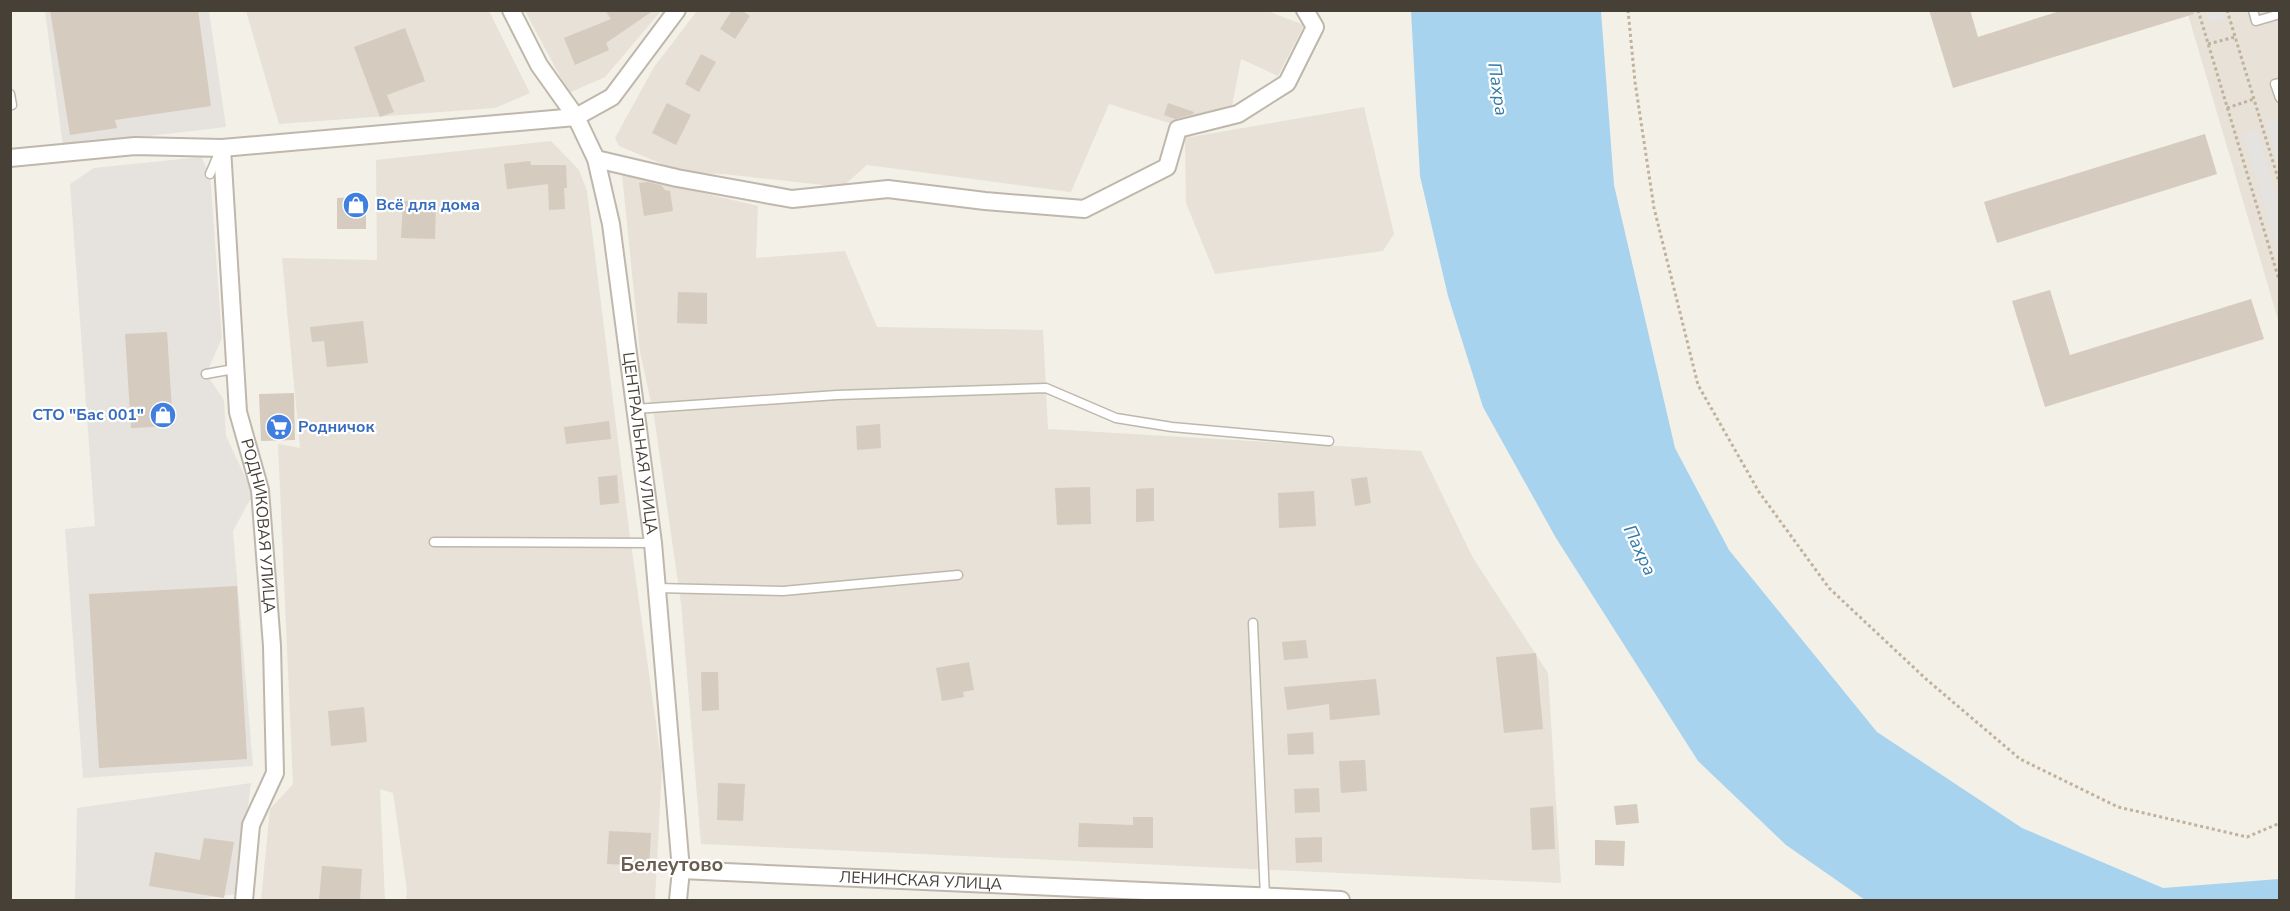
<svg xmlns="http://www.w3.org/2000/svg" width="2290" height="911" font-family="'Nunito Sans',sans-serif">
<style>
.residential{fill:#e7e1d7}
.industrial{fill:#e6e2dd}
.parking{fill:#e5e3e0}
.water{fill:#a7d3ee}
.building{fill:#d5cbbe}
.lines{fill:none;stroke-linecap:round;stroke-linejoin:round}
.lane-casing{stroke:#bfb7ab;stroke-width:11}
.street-casing{stroke:#bfb7ab;stroke-width:20}
.path{stroke:#c0b29d;stroke-width:3;stroke-dasharray:3 3;stroke-linecap:butt}
.lane{stroke:#fff;stroke-width:8}
.street{stroke:#fff;stroke-width:16}
.labels{text-anchor:middle;dominant-baseline:central;stroke-width:4.5;stroke-linejoin:round;paint-order:stroke}
.shop-label{font-size:16px;font-weight:bold;fill:#366cbe;stroke:#fff;text-anchor:start}
.street-label{font-size:16px;fill:#474037;stroke:#fff}
.water-label{font-size:18px;font-style:italic;fill:#327aa7;stroke:#fff}
.quarter-label{font-size:20px;font-weight:bold;fill:#695e4f;stroke:#fff}
</style>
<rect width="100%" height="100%" fill="#f3f0e8"/>
<path class="residential" d="M1265 10 1304 25 1278 76 1241 59 1231 112 1169 123 1109 104 1071 192 867 165 842 187 723 174 684 173 619 146 615 138 654 67 697 11Z
M246 11H489L530 93 495 108 279 124Z
M525 11H661L605 77 569 93Z
M2187 11H2279V323Z
M1364 107 1394 234 1383 251 1215 274 1186 203 1185 138Z
M551 141 579 170 587 191 629 529 662 767 655 900H406L407 891 393 793 380 789 385 900H261L270 809 293 784 278 444 300 448 282 258 377 260 376 160Z
M622 174 758 206 756 258 845 251 877 327 1043 330 1048 429 1421 451 1473 558 1548 673 1561 883 701 844 681 603 654 416 640 352Z"/>
<path class="industrial" d="M45 11H209L226 127 63 146Z
M201 157 210 174 222 338 206 374 224 400 226 436 253 494 233 531 253 766 83 778 65 529 95 526 70 184 94 168Z
M251 783 237 894 191 900H75L77 808Z"/>
<path class="parking" d="M2206 11H2222L2225 19 2210 23Z
M2279 117H2280L2279 168 2266 121Z
M2257 129 2279 204V256L2243 133Z"/>
<path class="water" d="M1411 11H1601L1614 185 1675 448 1729 550 1877 732 2022 828 2163 888 2279 879V900H1865L1786 845 1698 761 1556 538 1483 407 1448 296 1420 176Z"/>
<path class="building" d="M50 10H198L211 106 115 120 117 128 70 135Z
M605 10H654L606 43 609 50 575 65 564 38 611 19Z
M732 10H741L750 16 735 39 720 29Z
M1929 10H1970L1978 37 2063 10H2193L2194 14 1953 88Z
M405 28 425 81 387 95 394 112 380 117 354 47Z
M701 54 716 62 699 92 685 84Z
M667 103 691 115 676 145 652 133Z
M1168 103 1194 112 1193 114 1175 119 1164 115Z
M2205 134 2217 174 1997 243 1984 202Z
M530 161 531 165H566L567 188H564L565 209 549 210 548 184 507 189 504 164Z
M647 182 661 185 665 190 670 191 673 211 644 216 639 183Z
M366 197V229H337V198Z
M403 201 436 202 435 239 401 238Z
M2050 290 2070 355 2251 299 2264 339 2045 407 2012 301Z
M678 292 707 293V324L677 323Z
M363 321 368 363 327 367 324 341 312 342 310 327Z
M167 332 173 426 131 428 125 334Z
M294 393 295 440 261 441 259 394Z
M609 421 611 439 566 444 564 427Z
M880 424 881 448 857 450 856 426Z
M617 475 619 503 600 505 598 477Z
M1367 477 1371 503 1355 506 1351 479Z
M1090 487 1091 524 1057 525 1055 488Z
M1154 488V521L1136 522V489Z
M1314 491 1316 526 1279 528 1278 493Z
M237 586 247 759 99 768 89 594Z
M1306 640 1308 658 1284 660 1282 642Z
M1536 653 1543 729 1504 733 1496 657Z
M969 662 974 690 963 692 964 697 942 701 936 668Z
M701 672H718L719 710 702 711Z
M1376 679 1380 715 1330 720 1329 704 1287 710 1284 687Z
M364 707 367 742 331 746 328 711Z
M1313 732 1314 754 1288 755 1287 734Z
M1365 760 1367 791 1341 793 1339 761Z
M718 783 745 784 743 821 717 820Z
M1319 788 1320 812 1295 813 1294 789Z
M1637 804 1639 823 1616 825 1614 806Z
M1553 806 1555 849 1532 850 1530 808Z
M1133 817H1153V848L1078 847 1079 823 1133 825Z
M609 831 651 833 649 866 607 864Z
M1322 837V862L1296 863 1295 838Z
M204 838 234 842 224 898 149 886 155 852 200 860Z
M1595 840 1625 841 1624 866 1595 865Z
M322 866 362 869 360 900H319Z"/>
<g class="lines">
<defs>
<path id="lane" d="M2253 10 2256 21 2280 14
M2280 83 2275 84 2280 98
M10 94 12 105
M210 174 218 155
M206 374 234 369
M635 409 837 395 1046 388 1116 418 1172 427 1329 441
M434 542 653 543
M657 588 783 591 958 575
M1253 623 1265 897"/>
<g id="street">
<path id="s1" d="M511 10 539 65 576 117 596 159 611 224 653 543 681 870 678 900"/>
<path id="s2" d="M222 148 238 412 260 490 272 646 275 773 251 825 244 900"/>
<path d="M10 158 135 146 222 148 576 117 612 97 677 10"/>
<path d="M596 159 677 178 792 199 888 189 985 201 1084 209 1167 167 1178 129 1238 114 1287 83 1315 27 1305 10"/>
<path id="s3" d="M681 870 1341 900"/>
</g>
</defs>
<use href="#lane" class="lane-casing"/>
<use href="#street" class="street-casing"/>
<path class="path" d="M1628 10 1635 82 1654 208 1698 385 1759 492 1829 588 1926 679 2020 759 2118 807 2247 837 2280 823
M2198 10 2280 283
M2227 10 2280 185
M2208 44 2235 37
M2227 108 2254 99"/>
<use href="#lane" class="lane"/>
<use href="#street" class="street"/>
</g>
<defs>
<symbol id="shop-disc" viewBox="-11 -11 22 22"><circle r="9.5" fill="#3f7fe0" stroke="#fff"/><path d="M-5-2.5h2.3a2.7 3.5 0 0 1 5.4 0H5L5.5 6h-11ZM-1.5-2.5h3a1.5 2.3 0 0 0-3 0Z" fill="#fff"/></symbol>
<symbol id="supermarket-disc" viewBox="-11 -11 22 22"><circle r="9.5" fill="#3f7fe0" stroke="#fff"/><path d="M-6-5.5h2.5l.6 2H6L4.5 2H-2.5L-4.4-4H-6ZM-1.5 3.2a1.3 1.3 0 1 0 .1 0ZM3 3.2a1.3 1.3 0 1 0 .1 0Z" fill="#fff"/></symbol>
</defs>
<g fill-rule="evenodd">
<use href="#shop-disc" x="341" y="190" width="30" height="30"/>
<use href="#shop-disc" x="148" y="400" width="30" height="30"/>
<use href="#supermarket-disc" x="264" y="412" width="30" height="30"/>
</g>
<g class="labels">
<g class="shop-label">
<text x="376" y="205">Всё для дома</text>
<text x="144" y="415" text-anchor="end">СТО "Бас 001"</text>
<text x="298" y="427">Родничок</text>
</g>
<g class="street-label">
<text stroke="none"><textPath href="#s1" startOffset="460">ЦЕНТРАЛЬНАЯ УЛИЦА</textPath></text>
<text stroke="none"><textPath href="#s2" startOffset="381">РОДНИКОВАЯ УЛИЦА</textPath></text>
<text stroke="none"><textPath href="#s3" startOffset="240">ЛЕНИНСКАЯ УЛИЦА</textPath></text>
</g>
<g class="water-label">
<text transform="translate(1498 89) rotate(82)">Пахра</text>
<text transform="translate(1640 550) rotate(65)">Пахра</text>
</g>
<g class="quarter-label">
<text x="672" y="864">Белеутово</text>
</g>
</g>
<rect width="2290" height="911" fill="none" stroke="#474037" stroke-width="24"/>
</svg>
